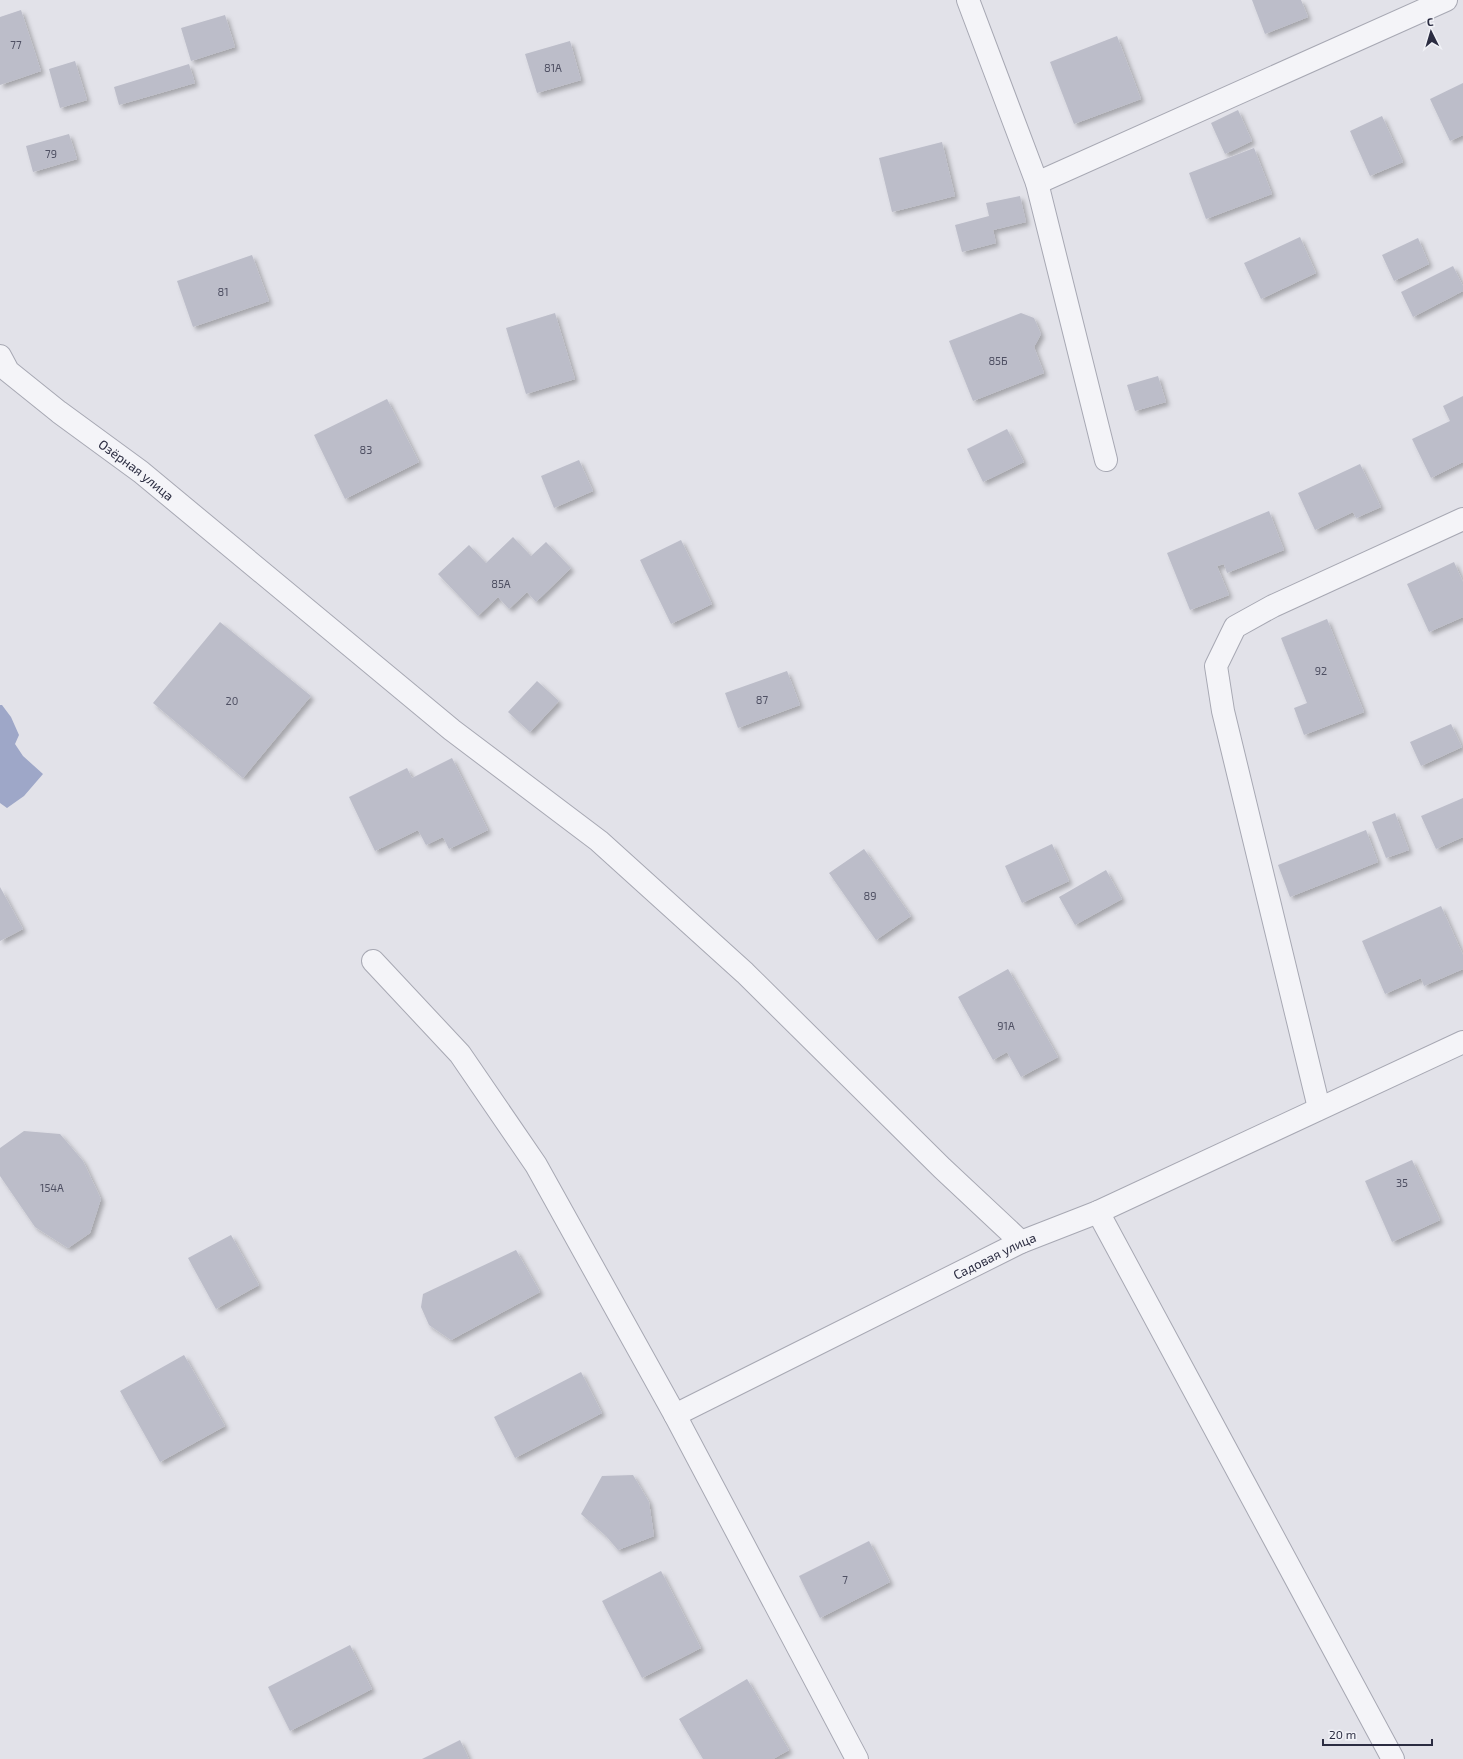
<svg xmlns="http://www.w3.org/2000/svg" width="1463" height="1759" font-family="'Exo 2',sans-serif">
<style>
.water{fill:#9ea7c8}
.building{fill:#bcbdc9;filter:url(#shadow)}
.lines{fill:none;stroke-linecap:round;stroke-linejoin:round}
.minor-casing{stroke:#a7a8b3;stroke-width:24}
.minor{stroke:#f4f4f8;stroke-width:22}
.labels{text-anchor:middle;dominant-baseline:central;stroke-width:3.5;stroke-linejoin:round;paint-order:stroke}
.number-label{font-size:11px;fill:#4f5063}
.street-label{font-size:13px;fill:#2b2c41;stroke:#f1f2f7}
</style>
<defs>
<filter id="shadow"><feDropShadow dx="3.5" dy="3.5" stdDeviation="2" flood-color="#0004"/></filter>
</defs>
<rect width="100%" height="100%" fill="#e2e2e9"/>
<path class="water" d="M0 705H2L11 717 19 735 15 744 23 756 43 774 24 796 7 808 0 803Z"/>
<path class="building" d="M1252 0H1301L1308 17 1265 34Z
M21 10 41 71 0 85V17Z
M225 15 235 47 191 61 181 28Z
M1117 36 1141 99 1074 124 1050 62Z
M570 41 581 80 537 93 525 54Z
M75 61 87 100 60 108 49 69Z
M189 64 195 83 119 105 114 87Z
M1463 83V135L1450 141 1430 99Z
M1238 110 1252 141 1225 154 1211 123Z
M1382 116 1403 162 1370 176 1350 131Z
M69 134 77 159 33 172 26 146Z
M942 142 955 196 892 212 879 158Z
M1254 148 1272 194 1206 219 1189 173Z
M1020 196 1026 222 993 230 996 243 962 252 955 225 989 216 986 203Z
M1300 237 1316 273 1261 299 1244 263Z
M1418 238 1429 264 1394 281 1382 255Z
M252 255 269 301 193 327 177 281Z
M1453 266 1463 286V291L1413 317 1401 292Z
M555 313 575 379 526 394 506 328Z
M1021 313 1034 318 1041 334 1034 347 1044 373 973 401 949 341Z
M1158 376 1166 402 1135 411 1127 385Z
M1463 396V462L1431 478 1412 439 1450 421 1443 406Z
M387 399 419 462 345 499 314 435Z
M1007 429 1024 462 983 482 967 449Z
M579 460 593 491 554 508 541 476Z
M1360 464 1381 507 1356 518 1353 512 1315 530 1298 493Z
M1269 511 1284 550 1227 573 1224 564 1217 566 1229 595 1190 610 1167 553Z
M513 537 531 556 546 542 571 568 536 602 527 592 509 609 498 597 478 616 438 574 469 545 486 563Z
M681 540 712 604 671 624 640 560Z
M1454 562 1463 582V617L1429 632 1407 584Z
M1327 619 1364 712 1304 735 1294 708 1307 703 1281 638Z
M220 622 311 696 243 778 153 703Z
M787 671 800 705 738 728 725 693Z
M537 681 559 701 530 732 508 712Z
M1451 724 1462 747 1421 766 1410 742Z
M452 758 488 830 449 849 443 837 426 845 418 830 375 851 349 797 407 768 412 778Z
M1463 798V837L1436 849 1421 816Z
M1395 813 1409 850 1386 858 1372 822Z
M1366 830 1378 862 1290 897 1278 865Z
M1052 844 1069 881 1022 903 1005 866Z
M864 849 911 916 876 940 829 873Z
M1106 870 1122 899 1075 925 1059 897Z
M0 887 23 929 0 941Z
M1441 906 1463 955V969L1424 986 1421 978 1385 994 1362 941Z
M1008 969 1058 1057 1021 1077 1007 1052 993 1060 958 997Z
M24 1131 60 1134 83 1161 101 1199 90 1233 68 1248 35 1227 0 1176V1148Z
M1412 1160 1440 1220 1392 1242 1365 1181Z
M231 1235 259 1285 216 1309 188 1258Z
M516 1250 540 1292 451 1340 429 1325 421 1307 423 1294Z
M184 1355 225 1426 160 1462 120 1391Z
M581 1372 602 1413 515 1458 494 1417Z
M633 1475 649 1502 654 1536 618 1550 606 1536 581 1514 602 1476Z
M869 1541 890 1582 820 1618 799 1576Z
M661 1571 701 1648 642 1678 602 1601Z
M350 1645 372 1689 290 1731 268 1687Z
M747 1679 789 1750 773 1759H703L679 1719Z
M460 1740 469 1759H422Z"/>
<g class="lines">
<defs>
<g id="minor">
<path d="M968 0 1037 183 1106 460"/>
<path d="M1037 183 1446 0"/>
<path id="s1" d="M0 356 8 371 59 412 141 472 452 730 599 841 745 973 942 1168 1021 1242"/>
<path d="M373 961 460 1054 536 1165 675 1415 857 1759"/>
<path d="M1319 1108 1223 711 1216 666 1235 627 1273 606 1463 519"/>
<path d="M1098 1212 1393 1759"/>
<path id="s2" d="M675 1415 1021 1242 1098 1212 1463 1042"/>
</g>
</defs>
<use href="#minor" class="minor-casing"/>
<use href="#minor" class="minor"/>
</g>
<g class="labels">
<g class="number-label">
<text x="16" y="44">77</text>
<text x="553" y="67">81А</text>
<text x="51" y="153">79</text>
<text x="223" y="291">81</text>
<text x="998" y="360">85Б</text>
<text x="366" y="449">83</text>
<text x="501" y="583">85А</text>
<text x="1321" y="670">92</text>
<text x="762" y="699">87</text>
<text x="232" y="700">20</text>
<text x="870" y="895">89</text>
<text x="1006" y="1025">91А</text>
<text x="1402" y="1182">35</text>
<text x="52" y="1187">154А</text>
<text x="845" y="1579">7</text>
</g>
<g class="street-label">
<text stroke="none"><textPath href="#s1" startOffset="179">Озёрная улица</textPath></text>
<text stroke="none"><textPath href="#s2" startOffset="357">Садовая улица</textPath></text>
</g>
</g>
<g transform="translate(1431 32) rotate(355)" stroke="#f1f2f7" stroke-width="3" paint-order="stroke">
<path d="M0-3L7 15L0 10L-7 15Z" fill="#2b2c41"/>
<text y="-6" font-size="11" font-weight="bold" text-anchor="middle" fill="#2b2c41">С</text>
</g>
<path d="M1323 1739v6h109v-6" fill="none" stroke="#2b2c41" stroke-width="2"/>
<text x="1329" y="1739" font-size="12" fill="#2b2c41" stroke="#f1f2f7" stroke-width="3" paint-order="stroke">20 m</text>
</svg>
